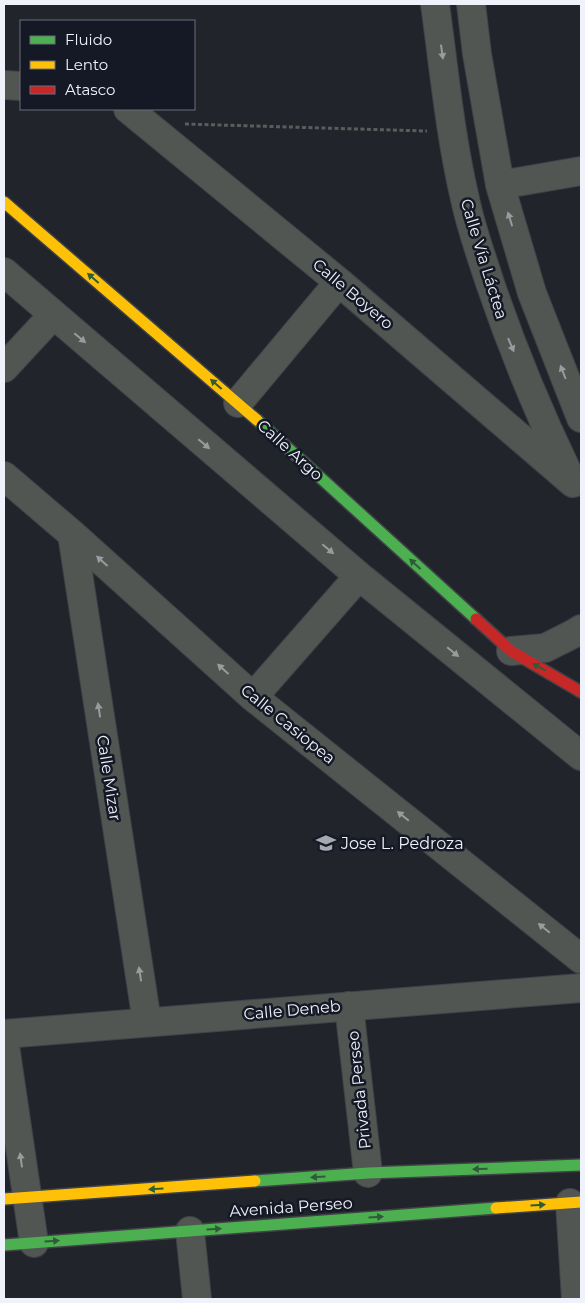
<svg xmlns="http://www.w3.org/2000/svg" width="585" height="1303" font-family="Montserrat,sans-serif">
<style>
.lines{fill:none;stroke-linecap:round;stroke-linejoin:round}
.street-casing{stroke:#404247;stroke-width:30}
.fast-casing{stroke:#404247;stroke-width:14}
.slow-casing{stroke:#404247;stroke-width:14}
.jam-casing{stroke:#404247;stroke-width:14}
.path{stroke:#595d5c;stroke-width:3;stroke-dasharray:4 2.5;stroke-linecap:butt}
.street{stroke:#515653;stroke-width:28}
.fast{stroke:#4caf50;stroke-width:11}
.slow{stroke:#ffc107;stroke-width:11}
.jam{stroke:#c62828;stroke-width:11}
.oneway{fill:#989c9f}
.oneway2{fill:#2e5c38}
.labels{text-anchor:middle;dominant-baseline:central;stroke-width:5;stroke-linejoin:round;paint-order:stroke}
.street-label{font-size:16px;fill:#eff1fb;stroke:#151825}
.poi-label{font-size:16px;fill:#eff1fb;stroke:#151825;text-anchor:start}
</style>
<rect width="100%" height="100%" fill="#22242b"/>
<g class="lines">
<defs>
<path id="street" d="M435 4C444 69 450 135 465 199 471 228 481 255 490 283 512 348 538 411 568 473
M471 4 477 54 500 185 532 293 581 418
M4 85 21 86
M128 109 339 282 573 483
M500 185 581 171
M4 272 359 576 581 756
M4 368 53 315
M238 403 339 282
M4 476 72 534 253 697 581 959
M72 534 147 1022
M511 651 545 648 573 634 581 629
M253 697 359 576
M349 1006 368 1173
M4 1034 581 988
M4 1039 34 1243
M570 1203 576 1299
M190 1231 197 1299"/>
<path id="fast" d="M257 420 476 619
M255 1181 368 1173 581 1165
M4 1245 496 1208"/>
<path id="slow" d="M4 202 257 420
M4 1199 255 1181
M496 1208 581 1202"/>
<path id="jam" d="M476 619 511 651 581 692"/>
</defs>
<use href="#street" class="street-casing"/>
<use href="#fast" class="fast-casing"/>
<use href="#slow" class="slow-casing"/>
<use href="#jam" class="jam-casing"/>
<path class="path" d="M185 124 427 131"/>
<use href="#street" class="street"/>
<use href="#fast" class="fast"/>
<use href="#slow" class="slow"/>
<use href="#jam" class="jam"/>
</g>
<defs><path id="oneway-solid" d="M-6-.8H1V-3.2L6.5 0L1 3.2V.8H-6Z" transform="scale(1.25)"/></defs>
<g class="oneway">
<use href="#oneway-solid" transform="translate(442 52) rotate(82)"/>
<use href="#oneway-solid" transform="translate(510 219) rotate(-107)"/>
<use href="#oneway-solid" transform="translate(80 338) rotate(40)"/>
<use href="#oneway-solid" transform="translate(511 345) rotate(67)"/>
<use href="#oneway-solid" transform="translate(563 372) rotate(-111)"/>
<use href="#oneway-solid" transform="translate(204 444) rotate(40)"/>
<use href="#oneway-solid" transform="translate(328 549) rotate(40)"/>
<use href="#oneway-solid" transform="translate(102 561) rotate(-138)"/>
<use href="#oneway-solid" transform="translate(453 652) rotate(39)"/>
<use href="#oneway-solid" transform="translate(223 669) rotate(-138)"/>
<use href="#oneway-solid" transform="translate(99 710) rotate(-99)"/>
<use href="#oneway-solid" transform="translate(403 816) rotate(-141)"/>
<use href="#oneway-solid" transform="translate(544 928) rotate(-141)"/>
<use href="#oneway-solid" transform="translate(140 974) rotate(-99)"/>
<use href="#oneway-solid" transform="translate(21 1160) rotate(-98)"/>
</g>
<g class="oneway2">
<use href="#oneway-solid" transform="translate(93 278) rotate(-139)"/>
<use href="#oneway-solid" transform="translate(216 384) rotate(-139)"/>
<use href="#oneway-solid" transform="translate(415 564) rotate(-138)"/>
<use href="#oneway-solid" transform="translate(539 667) rotate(-150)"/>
<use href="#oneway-solid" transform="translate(480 1169) rotate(178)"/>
<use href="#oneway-solid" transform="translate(318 1177) rotate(176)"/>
<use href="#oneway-solid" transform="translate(156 1189) rotate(176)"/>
<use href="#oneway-solid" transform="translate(538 1205) rotate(-4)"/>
<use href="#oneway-solid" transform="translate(376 1217) rotate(-4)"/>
<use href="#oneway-solid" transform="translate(214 1229) rotate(-4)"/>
<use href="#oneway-solid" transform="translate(52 1241) rotate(-4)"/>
</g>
<defs>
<symbol id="school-bare" viewBox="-9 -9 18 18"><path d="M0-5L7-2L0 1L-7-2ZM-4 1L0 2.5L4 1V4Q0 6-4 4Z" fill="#a7a9b2" stroke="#151825" stroke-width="2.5" paint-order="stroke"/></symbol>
</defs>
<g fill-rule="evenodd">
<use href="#school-bare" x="312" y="829" width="28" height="28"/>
</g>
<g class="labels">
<g class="street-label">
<text transform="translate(484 259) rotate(73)">Calle Vía Láctea</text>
<text transform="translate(353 294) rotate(40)">Calle Boyero</text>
<text transform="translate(290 450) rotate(42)">Calle Argo</text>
<text transform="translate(288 724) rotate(39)">Calle Casiopea</text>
<text transform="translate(109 778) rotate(81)">Calle Mizar</text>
<text transform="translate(292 1010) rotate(-5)">Calle Deneb</text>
<text transform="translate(359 1090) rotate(-96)">Privada Perseo</text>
<text transform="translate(291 1207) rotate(-4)">Avenida Perseo</text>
</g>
<g class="poi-label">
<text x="341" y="843">Jose L. Pedroza</text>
</g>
</g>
<rect width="585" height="1303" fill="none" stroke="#eff1fb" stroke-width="10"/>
<rect x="20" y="20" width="175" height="90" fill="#151825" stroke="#6c6f7b"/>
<rect x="30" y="36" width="25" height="8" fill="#4caf50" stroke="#6c6f7b"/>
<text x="65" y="45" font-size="15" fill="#eff1fb">Fluido</text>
<rect x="30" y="61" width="25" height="8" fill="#ffc107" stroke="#6c6f7b"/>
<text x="65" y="70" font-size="15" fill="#eff1fb">Lento</text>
<rect x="30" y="86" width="25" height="8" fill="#c62828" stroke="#6c6f7b"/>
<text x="65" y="95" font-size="15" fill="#eff1fb">Atasco</text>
</svg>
